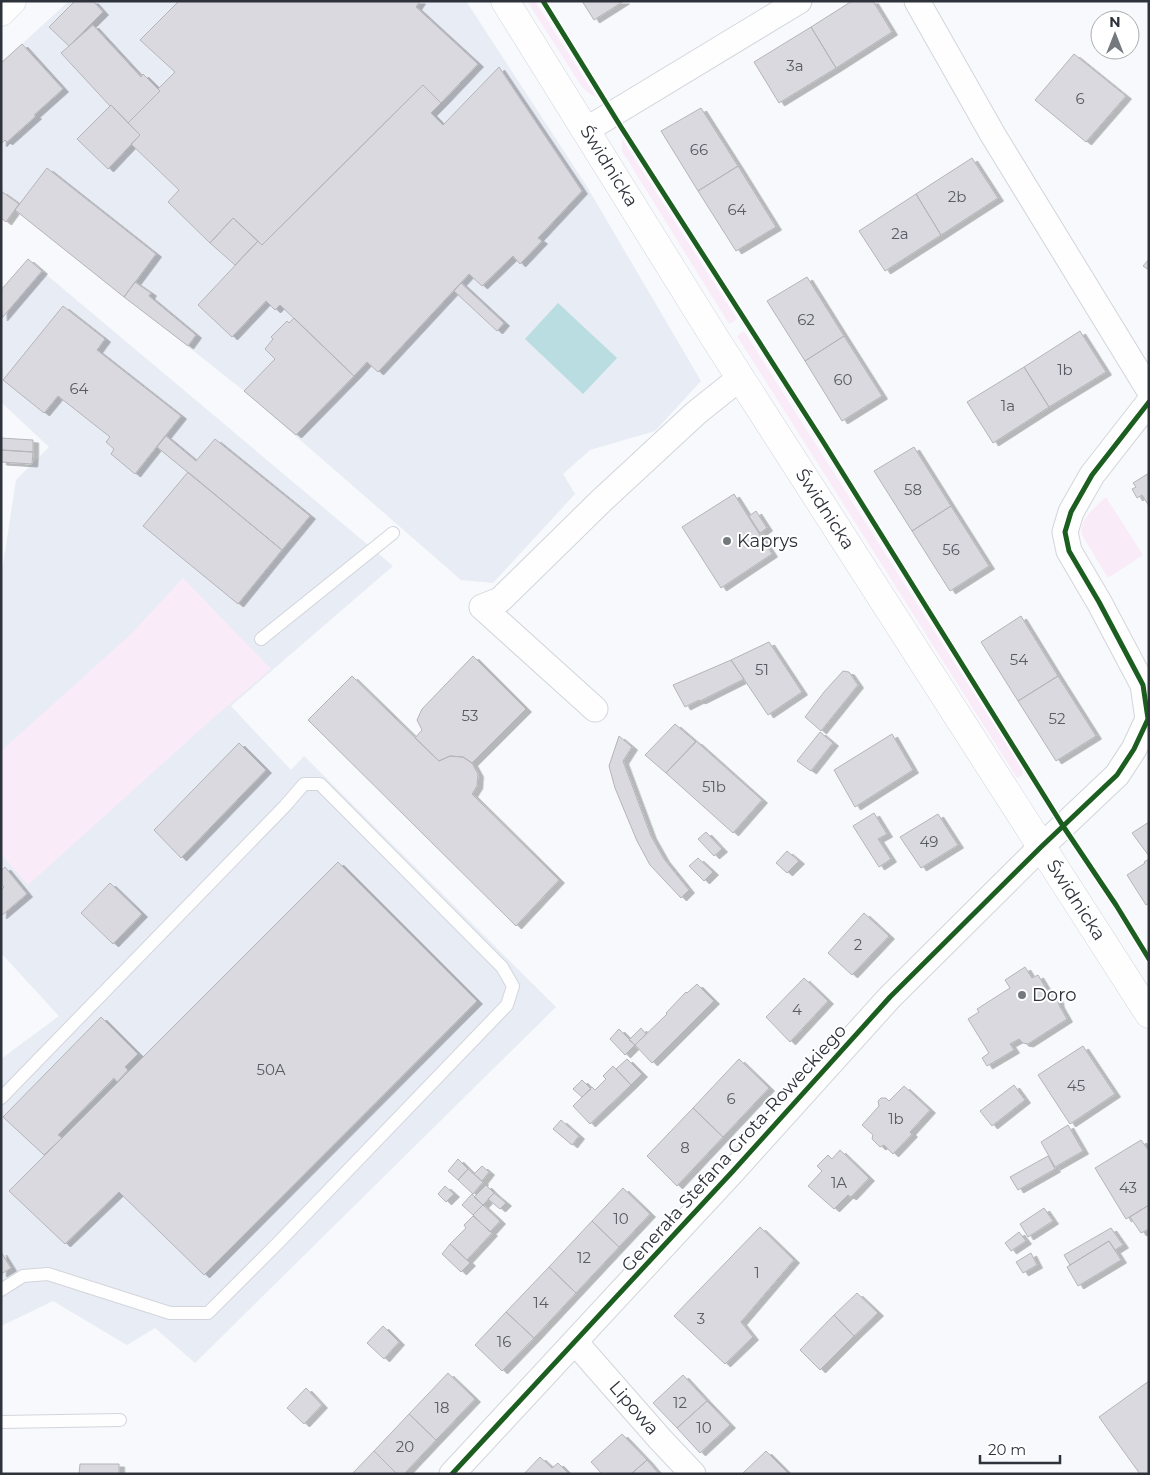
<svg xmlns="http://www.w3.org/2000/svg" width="1150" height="1475" font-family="Montserrat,sans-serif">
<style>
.built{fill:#e8ecf4}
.green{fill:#faebf8}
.water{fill:#b9dde1}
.building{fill:#dad9df;stroke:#b5b4b9;filter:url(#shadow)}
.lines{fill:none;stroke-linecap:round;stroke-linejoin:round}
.service-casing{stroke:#d2d5db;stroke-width:14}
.minor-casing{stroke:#d2d5db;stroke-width:27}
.tertiary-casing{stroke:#d2d5db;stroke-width:29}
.service{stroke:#fefeff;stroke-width:12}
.minor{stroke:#fefeff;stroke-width:25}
.tertiary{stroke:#fefeff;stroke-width:28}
.cycleway-casing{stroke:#fff;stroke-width:8}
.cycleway{stroke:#1b5e20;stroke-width:5}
.poi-dot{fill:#74787f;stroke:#fff;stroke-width:2}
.labels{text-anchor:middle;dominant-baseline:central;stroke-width:4;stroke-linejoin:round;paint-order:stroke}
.number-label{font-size:15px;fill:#595c64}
.street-label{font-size:18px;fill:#2e323b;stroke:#fff}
.poi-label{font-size:18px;fill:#2e323b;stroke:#fff;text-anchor:start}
</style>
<defs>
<filter id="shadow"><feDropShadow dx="5.5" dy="3" stdDeviation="0" flood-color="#0004"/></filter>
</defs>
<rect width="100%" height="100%" fill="#f7f9fc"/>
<path class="built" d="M69 1H466L586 185 701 381 655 431 590 450 563 474 575 494 493 583 461 580 244 391 16 210 6 222 1 218V63Z
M42 271 393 566 231 706 291 770 304 756 556 1007 195 1363 155 1328 127 1345 53 1301 1 1326V1059L59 1016 1 953V916L27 894 1 863V578L16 480 49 447 1 402V317Z"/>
<path class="green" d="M527 1H535L596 97 590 94 582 87Z
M622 139 737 319 729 324 622 151Z
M744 331 1023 771 1022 776 1017 778 737 336Z
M1106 497 1143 555 1108 578 1082 535C1078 520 1096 506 1106 497Z
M183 578 271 669 212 719 28 885 1 854V751L131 634Z"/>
<path class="water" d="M558 303 617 358 583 394 525 339Z"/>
<path class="building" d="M75 1H93L103 12 69 46 49 27Z
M179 1H420L416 7 478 64 441 103 423 85 262 245 233 218 210 243 168 202 179 190 131 144 140 135 128 123 160 91 158 89 175 72 140 40Z
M582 1H624L594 20Z
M852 1H873L892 32 836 68 811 27Z
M93 25 141 77 143 74 160 91 128 123 111 105 110 106 61 53Z
M811 27 836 68 779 103 754 62Z
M22 44 63 89 34 115 36 116 7 142 5 140 1 144V63Z
M1074 54 1126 96 1086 142 1035 100Z
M499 67 582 191 538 238 542 241 520 264 513 256 482 286 469 274 378 372 367 362 354 376 280 305 275 310 266 301 232 337 198 305 258 241 262 245 423 85 441 103 431 113 443 125Z
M111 105 140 135 108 169 77 139Z
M701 108 738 166 698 191 661 131Z
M972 158 998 198 941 235 916 194Z
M738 166 776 227 736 251 698 191Z
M47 168 156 254 124 297 15 210Z
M1 191 19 204 6 222 1 218Z
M916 194 941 235 885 271 859 231Z
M233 218 258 241 235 265 210 243Z
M28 259 42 271 2 318 1 290Z
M1149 259V270L1143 266Z
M807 277 844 336 805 361 767 301Z
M135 282 151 293 149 296 196 335 188 346 124 297Z
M461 283 504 323 497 331 454 291Z
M63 306 105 339 97 350 181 416 135 474 111 454 114 449 106 442 110 437 58 396 44 413 3 380Z
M294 318 354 376 296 435 244 391 275 359 265 349 273 339 271 337 287 321 289 323Z
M1080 331 1106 372 1049 407 1024 367Z
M844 336 882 396 842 421 805 361Z
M1024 367 1049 407 993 443 967 402Z
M166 436 196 461 215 439 310 516 282 550 157 447Z
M1 438 33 440V452L1 450Z
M914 447 951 506 912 531 874 471Z
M1 450 33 452 32 464 1 462Z
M188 472 282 550 238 604 143 526Z
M1149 473V506L1142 495 1137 498 1132 489 1136 487 1133 483Z
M734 494 772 554 721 588 682 527Z
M951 506 989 566 950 591 912 531Z
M756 511 767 528 760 533 749 516Z
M1021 616 1058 676 1018 701 981 642Z
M769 642 802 692 768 715 731 660Z
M473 656 526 709 472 763 463 757 450 756 439 761 415 738 422 730 417 720 422 709Z
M731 660 744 679 700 701 699 700 685 707 673 685Z
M843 671 849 672 858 685 821 731 805 717 824 692Z
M352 676 439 761 450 756 463 757 472 763 478 774 477 786 472 794 559 880 516 926 308 720Z
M1058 676 1096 736 1056 761 1018 701Z
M675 724 696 742 666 773 645 755Z
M820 732 833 743 811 771 797 761Z
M892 734 913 770 855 807 834 770Z
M619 736 632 747 623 761 651 836 664 859 689 890 681 898 650 865 637 841 615 788 609 766Z
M696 741 762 800 733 833 666 773Z
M239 743 266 770 181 858 154 830Z
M874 813 887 834 878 839 891 859 879 867 853 826Z
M938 814 958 845 921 868 900 837Z
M1149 822V856L1132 833Z
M706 832 722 849 714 856 698 839Z
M787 851 799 861 787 873 776 863Z
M698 858 713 872 704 881 689 866Z
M1149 859V903L1146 905 1127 875 1145 863 1144 862Z
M338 862 477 1001 204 1275 119 1192 65 1244 9 1191Z
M5 867 27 894 1 916V890L4 887 1 884V870Z
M110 883 142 914 113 944 81 913Z
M864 913 889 936 852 975 828 953Z
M1025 967 1032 978 1038 975 1047 990 1053 991 1058 1000 1059 1005 1067 1019 1028 1044 1023 1043 1019 1039 1010 1044 1014 1050 987 1066 982 1058 989 1053 968 1019 979 1012 977 1009 1010 988 1005 980Z
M804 978 828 1001 790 1042 766 1017Z
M697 984 714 1001 652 1063 635 1045 667 1014 666 1013 686 992 687 993Z
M101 1017 138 1054 125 1067 128 1070 117 1082 114 1078 58 1135 62 1138 44 1155 3 1117Z
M641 1028 646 1034 635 1045 629 1040Z
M619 1029 635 1045 625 1055 610 1039Z
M1083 1046 1115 1094 1070 1124 1038 1075Z
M627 1059 642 1074 631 1085 616 1069Z
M739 1059 769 1088 723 1137 693 1108Z
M613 1066 631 1085 590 1124 573 1106 592 1087 595 1090 606 1079 603 1076Z
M582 1080 591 1089 582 1097 573 1089Z
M1014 1085 1025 1100 992 1126 980 1111Z
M904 1086 930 1110 910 1132 912 1134 893 1154 884 1145 880 1147 872 1139 873 1135 862 1125 879 1106 878 1101 881 1098H886L889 1101Z
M693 1108 723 1137 677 1186 647 1156Z
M561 1120 579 1136 572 1145 553 1129Z
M1068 1125 1083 1151 1055 1167 1041 1142Z
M1141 1140 1149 1151V1205L1126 1219 1095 1168Z
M840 1150 869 1178 851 1197 848 1195 834 1209 808 1186 822 1171 817 1166 828 1155 832 1159Z
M1048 1156 1055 1169 1018 1190 1010 1177Z
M458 1159 468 1169 458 1180 448 1171Z
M482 1166 489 1172 482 1181 474 1174Z
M468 1169 483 1182 473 1194 458 1180Z
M486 1185 494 1193 483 1205 474 1197Z
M445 1186 454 1194 446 1202 438 1194Z
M623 1188 650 1214 619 1247 592 1221Z
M494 1193 506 1203 500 1209 488 1199Z
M472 1194 483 1205 473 1215 462 1205Z
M483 1205 500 1221 490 1232 473 1215Z
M1149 1205V1229L1141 1233 1130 1217Z
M1044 1208 1053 1221 1028 1237 1020 1224Z
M473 1216 492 1233 467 1260 450 1244 466 1228 464 1225Z
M592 1221 619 1247 576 1293 549 1267Z
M760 1227 794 1260 741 1322 753 1337 725 1364 674 1316Z
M1111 1228 1123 1245 1115 1250 1109 1241 1070 1265 1064 1255Z
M1019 1232 1026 1241 1011 1251 1005 1243Z
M1109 1241 1121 1260 1078 1286 1067 1267Z
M450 1244 470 1263 461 1272 442 1254Z
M1 1252 11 1268 1 1274Z
M1031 1253 1037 1265 1023 1273 1016 1262Z
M549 1267 576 1293 534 1338 506 1312Z
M857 1293 878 1313 854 1336 834 1315Z
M506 1312 534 1338 502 1371 475 1345Z
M834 1315 854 1336 820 1370 800 1350Z
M383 1326 399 1342 384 1359 367 1343Z
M448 1373 475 1399 436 1440 409 1414Z
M683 1375 707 1401 677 1428 653 1403Z
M1149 1381V1474H1140L1099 1417Z
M306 1388 322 1405 304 1424 287 1408Z
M707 1401 730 1425 700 1453 677 1428Z
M409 1414 436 1440 404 1474H397L374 1451Z
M622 1434 647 1460 631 1474H602L591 1462Z
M374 1451 397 1474H352Z
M766 1451 787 1472 786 1474H742Z
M540 1457 552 1468 558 1463 569 1474H524Z
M647 1460 659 1474H631Z
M80 1464H119V1474H79Z"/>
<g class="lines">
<defs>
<path id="service" d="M261 639 393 533
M1 1098 285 806 304 784H320L502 967 513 986 507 1005 277 1244 208 1313H170L48 1274 23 1276 1 1290
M1 1422 120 1420"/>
<path id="minor" d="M917 1 993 135 1149 390
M586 130 799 1
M595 709 482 607 500 600 600 502 696 413 741 377
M575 1342 660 1439 693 1474
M452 1474 733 1171 890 997 1041 847 1117 775 1134 749 1148 719 1143 685 1099 602 1069 551 1065 532 1071 512 1092 475 1149 402"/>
<path id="tertiary" d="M505 1 716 340 1149 1014
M1 12 12 1"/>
</defs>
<use href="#service" class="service-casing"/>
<use href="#minor" class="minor-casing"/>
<use href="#tertiary" class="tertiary-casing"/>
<use href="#service" class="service"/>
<use href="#minor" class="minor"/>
<use href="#tertiary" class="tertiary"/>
<defs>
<path id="cycleway" d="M543 1 621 127 822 440 1063 826 1116 905 1149 959
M452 1474 733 1171 890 997 1041 847 1117 775 1134 749 1148 719 1143 685 1099 602 1069 551 1065 532 1071 512 1092 475 1149 402"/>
</defs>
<use href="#cycleway" class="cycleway-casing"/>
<use href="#cycleway" class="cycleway"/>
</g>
<g class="poi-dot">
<circle cx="727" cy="541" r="5"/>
<circle cx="1022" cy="995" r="5"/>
</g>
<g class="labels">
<g class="number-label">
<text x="795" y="65">3a</text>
<text x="1080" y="98">6</text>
<text x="699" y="149">66</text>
<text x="957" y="196">2b</text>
<text x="737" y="209">64</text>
<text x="900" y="233">2a</text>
<text x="806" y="319">62</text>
<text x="1065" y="369">1b</text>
<text x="843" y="379">60</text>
<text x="79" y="388">64</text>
<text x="1008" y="405">1a</text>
<text x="913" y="489">58</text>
<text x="951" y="549">56</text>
<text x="1019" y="659">54</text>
<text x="762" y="669">51</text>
<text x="470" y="715">53</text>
<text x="1057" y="718">52</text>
<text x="714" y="786">51b</text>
<text x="929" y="841">49</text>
<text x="858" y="944">2</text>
<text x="797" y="1009">4</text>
<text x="271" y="1069">50A</text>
<text x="1076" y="1085">45</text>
<text x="731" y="1098">6</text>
<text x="896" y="1118">1b</text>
<text x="685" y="1147">8</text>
<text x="839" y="1182">1A</text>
<text x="1128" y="1187">43</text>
<text x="621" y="1218">10</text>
<text x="584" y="1257">12</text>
<text x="757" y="1272">1</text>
<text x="541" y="1302">14</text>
<text x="701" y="1318">3</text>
<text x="504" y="1341">16</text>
<text x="680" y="1402">12</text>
<text x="442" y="1407">18</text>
<text x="704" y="1427">10</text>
<text x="405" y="1446">20</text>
</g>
<g class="street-label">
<text transform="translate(609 166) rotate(58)">Świdnicka</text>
<text transform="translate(825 509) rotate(57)">Świdnicka</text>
<text transform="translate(1076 900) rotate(57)">Świdnicka</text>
<text transform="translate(734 1148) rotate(-48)">Generała Stefana Grota-Roweckiego</text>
<text transform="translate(634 1408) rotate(49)">Lipowa</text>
</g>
<g class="poi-label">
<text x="737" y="541">Kaprys</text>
<text x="1032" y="995">Doro</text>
</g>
</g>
<rect width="1150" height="1475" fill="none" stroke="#2e323b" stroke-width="5"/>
<g transform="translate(1115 35)"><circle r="24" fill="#ffffff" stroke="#abadb1"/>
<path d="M0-4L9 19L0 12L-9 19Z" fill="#74787f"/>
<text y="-8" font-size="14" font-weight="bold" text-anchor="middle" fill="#2e323b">N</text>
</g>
<path d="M980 1455v8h80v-8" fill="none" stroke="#2e323b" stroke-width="2.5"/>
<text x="988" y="1455" font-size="15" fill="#2e323b" stroke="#ffffff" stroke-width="4" paint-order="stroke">20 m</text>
</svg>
